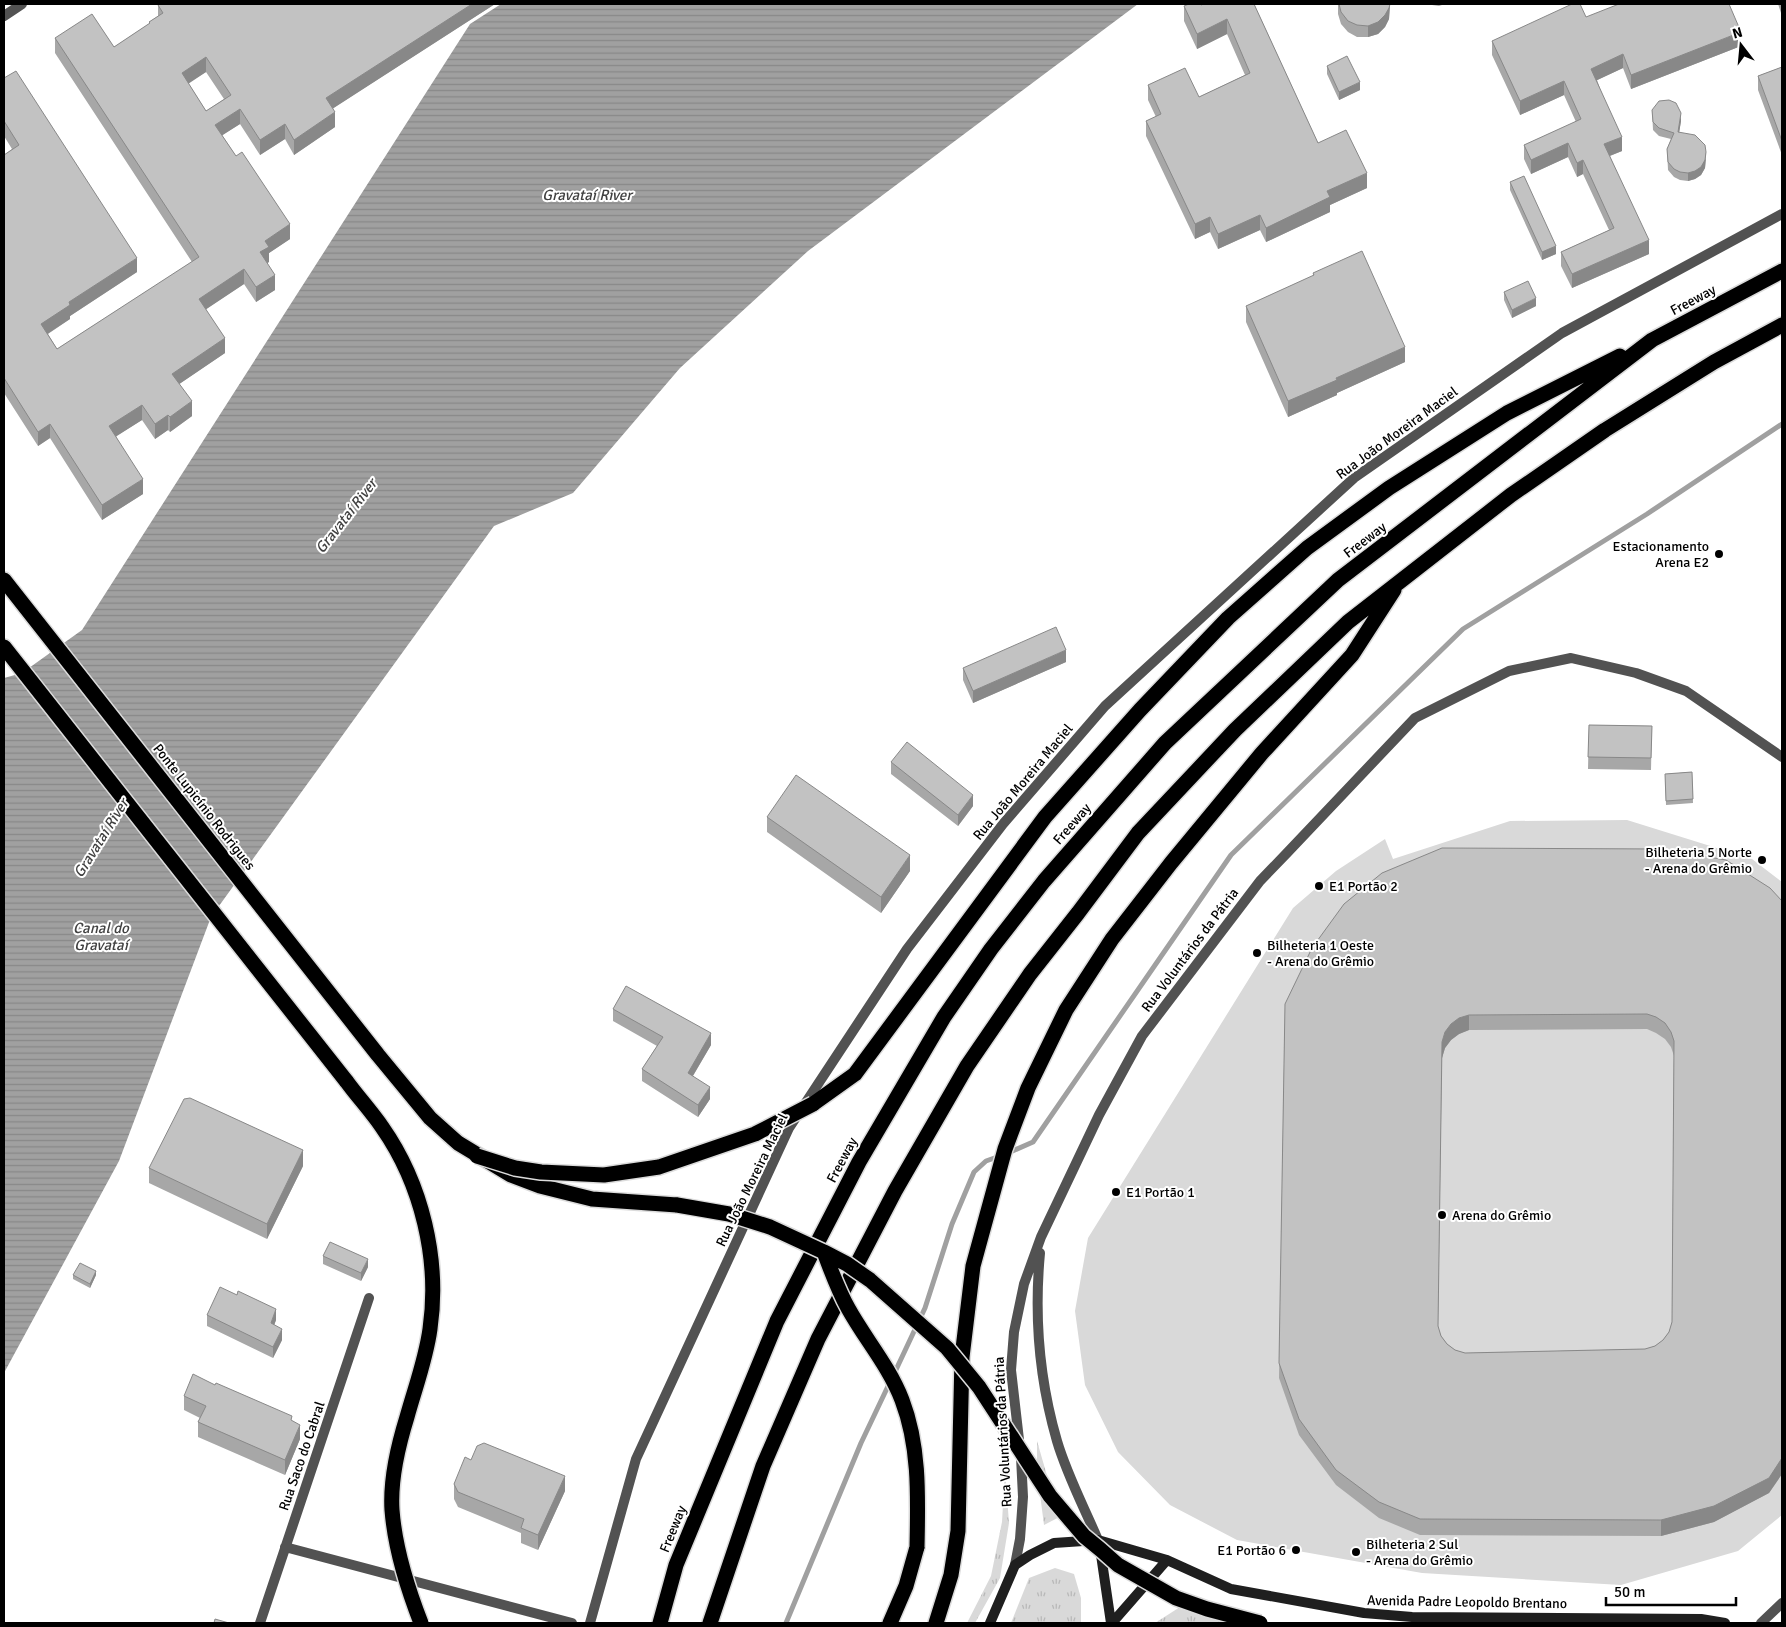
<svg xmlns="http://www.w3.org/2000/svg" width="1786" height="1627" font-family="Signika,sans-serif">
<style>
.grass{fill:url(#grass-tufts)}
.green{fill:#d9d9d9}
.water{fill:url(#water-rules)}
.lines{fill:none;stroke-linecap:round;stroke-linejoin:round}
.stream{stroke:#a0a0a0;stroke-width:5}
.motorway-casing{stroke:#dbdbdb;stroke-width:18}
.minor{stroke:#525252;stroke-width:10}
.tertiary{stroke:#525252;stroke-width:10}
.secondary{stroke:#1f1f1f;stroke-width:10}
.motorway{stroke:#000;stroke-width:15}
.motorway-bridge-casing{stroke:#dbdbdb;stroke-width:18;stroke-linecap:butt}
.motorway-bridge{stroke:#000;stroke-width:15}
.wall{fill:#a7a7a7;fill-rule:evenodd}
.shaded-wall{fill:#888}
.building{fill:#c2c2c2;stroke:#888;fill-rule:evenodd}
.poi-dot{fill:#000;stroke:#fff;stroke-width:2}
.labels{text-anchor:middle;dominant-baseline:central;stroke-width:4;stroke-linejoin:round;paint-order:stroke}
.street-label{font-size:14px;fill:#000;stroke:#fff}
.poi-label{font-size:14px;fill:#000;stroke:#fff;text-anchor:start}
.water-label{font-size:15px;font-style:italic;fill:#414141;stroke:#fff}
</style>
<defs>
<pattern id="grass-tufts" width="24" height="20" patternUnits="userSpaceOnUse" patternTransform="scale(1.25)"><rect width="24" height="20" fill="#d9d9d9"/><path d="M3 7l-1-3M5 7V3M7 7l1-3M15 17l-1-3M17 17v-4M19 17l1-3" fill="none" stroke="#b8b8b8"/></pattern>
<pattern id="water-rules" width="6" height="5" patternUnits="userSpaceOnUse" patternTransform="scale(1.25)"><rect width="6" height="5" fill="#a0a0a0"/><path d="M0 2.5h6" fill="none" stroke="#888"/></pattern>
</defs>
<rect width="100%" height="100%" fill="#fff"/>
<path class="grass" d="M1037 1441 1048 1479 1071 1511 1044 1525 1037 1471Z
M1005 1469 1009 1523 1000 1578 975 1623H967L991 1576 1002 1522Z
M1055 1568 1074 1574 1081 1598V1623H1011L1029 1578Z
M1180 1607 1255 1623H1155Z"/>
<path class="green" d="M1627 820 1752 859 1782 882V1515L1738 1551 1621 1585 1422 1573 1237 1540 1170 1505 1118 1452 1085 1385 1075 1311 1088 1238 1293 908 1336 871 1385 839 1393 859 1510 821Z"/>
<path class="water" d="M501 4H1138L808 251 680 368 573 493 494 526 211 917 119 1161 4 1373V678L22 673 82 630 470 24Z"/>
<g class="lines">
<path class="stream" d="M1008 1153 1033 1142 1231 855 1463 629 1647 514 1782 424
M894 1374 925 1308 952 1224 974 1172 986 1161 1000 1156
M786 1623 861 1443 890 1382"/>
<defs>
<path id="motorway" d="M4 580 378 1055 430 1118 458 1143 511 1175 540 1186 592 1199 677 1205
M4 647 347 1082
M813 1104 855 1074 1045 817 1140 710 1228 618 1307 548 1389 488 1507 413 1620 356
M660 1623 676 1565 777 1321 859 1162 944 1017 991 949 1044 881 1165 743 1338 580 1652 340 1782 271
M710 1623 763 1466 818 1339 895 1191 967 1066 1030 974 1078 913 1138 833 1235 730 1348 622 1511 495 1605 430 1714 362 1782 325
M890 1623 906 1586 917 1547
M936 1623 951 1575 958 1531 962 1357 973 1266 1005 1149 1028 1088 1066 1010 1112 939 1171 863 1262 753 1352 655 1394 590"/>
</defs>
<use href="#motorway" class="motorway-casing"/>
<path class="minor" d="M4 16 22 4
M1040 1253C1034 1317 1039 1379 1057 1441 1067 1475 1084 1507 1098 1540
M285 1547 572 1623
M1015 1565 1020 1539 1023 1497 1021 1457 1011 1370 1014 1332 1024 1284 1041 1237 1099 1115 1142 1036 1260 881 1286 854 1415 718 1509 671 1571 658 1636 673 1686 691 1782 757
M260 1623 369 1298
M1761 1623 1782 1603"/>
<path class="tertiary" d="M590 1623 636 1459 789 1128 907 949 1003 824 1105 706 1354 478 1562 333 1782 214"/>
<path class="secondary" d="M1100 1548 1111 1623
M990 1623 1015 1565 1030 1555 1054 1543 1098 1540 1167 1560 1231 1589 1364 1613 1412 1617 1701 1619 1725 1623
M1112 1623 1167 1560"/>
<use href="#motorway" class="motorway"/>
<defs>
<path id="motorway-bridge" d="M347 1082C358 1097 371 1111 382 1127 422 1184 440 1260 430 1329 426 1359 415 1388 407 1417 398 1446 390 1479 392 1510 395 1549 407 1587 421 1623
M477 1156 515 1168 541 1172 604 1175 659 1167 755 1134 813 1104
M677 1205 729 1214 770 1227 824 1252 847 1264 870 1280 947 1348 979 1387 1050 1496 1084 1536 1101 1550 1118 1565 1176 1598 1207 1609 1260 1623
M824 1252C831 1271 838 1290 848 1308 865 1339 889 1366 902 1400 920 1447 918 1498 917 1547"/>
</defs>
<use href="#motorway-bridge" class="motorway-bridge-casing"/>
<use href="#motorway-bridge" class="motorway-bridge"/>
</g>
<path class="wall" d="M161 4H495L333 108 335 127 294 155 285 139 260 155 240 124 222 135 290 239 269 253V262L267 263 275 290 256 302 244 284 206 309 225 353 179 384 192 416 170 432 168 430 155 439 142 420 116 436 143 494 102 520 50 438 38 446 4 393V155L12 149 4 136V78L137 272 70 316V319L48 334 57 349 192 262 55 53V38L114 47 149 24V22L158 16V5ZM206 72 224 99 206 111 188 83Z
M1254 4 1318 143 1367 188 1330 205V212L1266 242 1260 230 1218 249 1210 232 1195 239 1146 136V121L1156 117 1148 100V85L1199 97 1245 75 1227 34 1197 49 1184 21V6Z
M1338 4H1390L1389 19 1385 27 1378 34 1368 37H1357L1348 32 1341 24 1338 14Z
M1425 4H1445L1439 6Z
M1778 4H1782V16Z
M1586 17 1741 46 1631 89 1623 68 1597 80 1622 151 1610 156 1649 254 1572 288 1561 266V252L1609 230 1583 174 1577 177 1568 157 1531 174 1524 159V145L1576 122 1564 95 1520 115 1492 55V41Z
M1327 66 1360 90 1339 100 1327 74Z
M1782 67V155L1758 90V76Z
M1652 110 1681 121 1679 132 1706 160 1705 168 1701 175 1695 179 1688 181 1680 180 1674 177 1668 170 1667 149 1671 139 1659 136 1653 130Z
M1510 182 1556 254 1542 260 1510 190Z
M1313 273 1405 362 1337 393V395L1288 417 1246 322V306L1313 276Z
M1504 292 1536 306 1512 318 1504 300Z
M1066 662 973 703 963 680V668Z
M1589 725 1652 726 1651 770 1588 769Z
M891 762 973 806 958 826 891 774Z
M1692 772 1693 803 1666 805 1665 774Z
M767 817 910 871 881 913 767 832Z
M1782 901V1474L1769 1493 1714 1522 1661 1536 1420 1535 1379 1518 1336 1485 1299 1435 1279 1378 1285 1004ZM1647 1029 1656 1033 1665 1039 1671 1047 1674 1056 1672 1322 1669 1332 1663 1340 1655 1346 1645 1349 1465 1353 1455 1350 1447 1344 1441 1336 1438 1327 1442 1058 1445 1048 1451 1040 1459 1034 1469 1030Z
M613 1009 711 1045 693 1076 710 1099 698 1117 642 1081V1069L657 1046 613 1021Z
M303 1166 267 1239 149 1183V1168Z
M323 1256 368 1267 361 1281 323 1264Z
M73 1275H96L90 1288 73 1279Z
M207 1315 276 1320 274 1325 282 1340 273 1358 207 1326Z
M184 1396 292 1421 300 1439 285 1475 198 1437V1422L200 1418 184 1410Z
M471 1460 565 1491 538 1550 521 1543V1533L458 1507 454 1499V1484Z"/>
<path class="shaded-wall" d="M472 4H495L326 113V98Z
M1390 4 1389 19 1385 27 1378 34 1368 37V26Z
M1227 19V34L1197 49V34Z
M1741 32V46L1631 89V75Z
M1623 54V68L1591 83V69Z
M206 57V72L182 88V73Z
M1564 81V95L1520 115V101Z
M1360 82V90L1339 100V92Z
M240 109V124L215 140V125Z
M335 112V127L294 155V140Z
M1681 113V121L1678 140V132Z
M285 124V139L260 155V140Z
M1622 137V151L1604 158V144Z
M1568 143V157L1531 174V160Z
M1706 152 1705 168 1701 175 1695 179 1688 181V173Z
M1583 160V174L1577 177V163Z
M1367 173V188L1330 205V212L1266 242V228L1327 191Z
M1260 215V230L1218 249V234Z
M1210 217V232L1195 239V224Z
M290 224V239L269 253V262L260 267V252L265 241Z
M1649 240V254L1572 288V274Z
M1556 246V254L1542 260V252Z
M137 258V272L70 316V319L41 338V324L69 302Z
M244 269V284L199 314V299Z
M275 275V290L256 302V287Z
M1536 298V306L1512 318V310Z
M225 338V353L172 389V374Z
M1405 347V362L1337 393V395L1288 417V401L1336 378Z
M192 401V416L170 432V417Z
M142 405V420L109 441V426Z
M168 415V430L155 439V424Z
M50 424V438L38 446V432Z
M143 479V494L102 520V505Z
M1066 650V662L973 703V691Z
M973 795V806L958 826V815Z
M910 855V871L881 913V897Z
M1469 1015V1030L1459 1034 1451 1040 1445 1048 1442 1058V1042L1445 1032 1451 1024 1459 1018Z
M711 1033V1045L688 1084V1073Z
M710 1087V1099L698 1117V1105Z
M303 1150V1166L267 1239V1224Z
M368 1259V1267L361 1281V1273Z
M96 1271V1275L90 1288V1284Z
M276 1309V1320L271 1334V1323Z
M282 1329V1340L273 1358V1347Z
M300 1425V1439L285 1475V1460Z
M1782 1458V1474L1769 1493 1714 1522 1661 1536V1520Z
M565 1476V1491L538 1550V1535Z"/>
<path class="building" d="M161 4H472L326 98 335 112 294 140 285 124 260 140 240 109 215 125 236 156 242 152 290 224 265 241 269 247 260 252 275 275 256 287 244 269 199 299 225 338 172 374 192 401 170 417 168 415 155 424 142 405 109 426 143 479 102 505 50 424 38 432 4 378V155L19 145 4 121V78L16 71 137 258 69 302 70 305 41 324 57 349 199 257 55 38 92 14 114 47 150 23 149 22 163 13 158 5ZM206 57 231 95 206 111 182 73Z
M1189 4H1201V5L1204 4H1254L1318 143 1346 130 1367 173 1327 191 1330 197 1266 228 1260 215 1218 234 1210 217 1195 224 1146 121 1161 114 1148 85 1185 68 1199 97 1250 73 1227 19 1197 34 1184 6Z
M1339 4H1390L1389 8 1385 15 1378 22 1368 26 1357 25 1348 21 1341 12Z
M1572 4H1580L1586 17 1619 4H1729L1741 32 1631 75 1623 54 1591 69 1622 137 1604 144 1649 240 1572 274 1561 252 1614 228 1583 160 1577 163 1568 143 1531 160 1524 145 1581 119 1564 81 1520 101 1492 41Z
M1347 56 1360 82 1339 92 1327 66Z
M1782 67V141L1758 76Z
M1669 100 1676 103 1681 113 1678 132 1695 135 1705 145 1706 152 1705 160 1701 167 1695 171 1688 173 1680 172 1674 169 1668 162 1667 149 1674 133 1659 128 1653 122 1652 110 1659 101Z
M1524 176 1556 246 1542 252 1510 182Z
M1362 251 1405 347 1336 378 1337 380 1288 401 1246 306 1314 275 1313 273Z
M1528 281 1536 298 1512 310 1504 292Z
M1056 627 1066 650 973 691 963 668Z
M1589 725 1652 726 1651 758 1588 757Z
M907 742 973 795 958 815 891 762Z
M1692 772 1693 799 1666 801 1665 774Z
M796 775 910 855 881 897 767 817Z
M1442 848 1663 849 1726 860 1770 888 1782 901V1458L1769 1478 1714 1506 1661 1520 1420 1519 1379 1502 1336 1470 1299 1419 1279 1363 1285 1004 1312 948 1344 904 1382 873ZM1647 1014 1656 1017 1665 1023 1671 1032 1674 1041 1672 1322 1669 1332 1663 1340 1655 1346 1645 1349 1465 1353 1455 1350 1447 1344 1441 1336 1438 1326 1442 1042 1445 1032 1451 1024 1459 1018 1469 1015Z
M626 986 711 1033 688 1073 710 1087 698 1105 642 1069 663 1037 613 1009Z
M190 1098 303 1150 267 1224 149 1168 184 1099Z
M330 1242 368 1259 361 1273 323 1256Z
M80 1263 96 1271 90 1284 73 1275Z
M220 1287 237 1295 238 1291 276 1309 271 1323 282 1329 273 1347 207 1315Z
M193 1374 215 1385 216 1383 292 1416 291 1420 300 1425 285 1460 198 1422 206 1406 184 1396Z
M484 1443 565 1476 538 1535 521 1528 524 1519 458 1492 454 1484 465 1457 471 1460 477 1446Z
M215 1619 229 1623H214Z"/>
<g class="poi-dot">
<circle cx="1719" cy="554" r="5"/>
<circle cx="1762" cy="860" r="5"/>
<circle cx="1319" cy="886" r="5"/>
<circle cx="1257" cy="953" r="5"/>
<circle cx="1116" cy="1192" r="5"/>
<circle cx="1442" cy="1215" r="5"/>
<circle cx="1296" cy="1550" r="5"/>
<circle cx="1356" cy="1552" r="5"/>
</g>
<g class="labels">
<g class="street-label">
<text transform="translate(1693 300) rotate(-28)">Freeway</text>
<text transform="translate(1397 433) rotate(-36)">Rua João Moreira Maciel</text>
<text transform="translate(1365 540) rotate(-37)">Freeway</text>
<text transform="translate(1023 782) rotate(-50)">Rua João Moreira Maciel</text>
<text transform="translate(204 807) rotate(52)">Ponte Lupicínio Rodrigues</text>
<text transform="translate(1072 824) rotate(-49)">Freeway</text>
<text transform="translate(1190 950) rotate(-53)">Rua Voluntários da Pátria</text>
<text transform="translate(842 1160) rotate(-62)">Freeway</text>
<text transform="translate(752 1180) rotate(-64)">Rua João Moreira Maciel</text>
<text transform="translate(1003 1432) rotate(-93)">Rua Voluntários da Pátria</text>
<text transform="translate(302 1456) rotate(-71)">Rua Saco do Cabral</text>
<text transform="translate(673 1529) rotate(-68)">Freeway</text>
<text transform="translate(1467 1602) rotate(1)">Avenida Padre Leopoldo Brentano</text>
</g>
<g class="poi-label">
<text x="1709" y="546" text-anchor="end">Estacionamento<tspan x="1709" dy="16">Arena E2</tspan></text>
<text x="1752" y="852" text-anchor="end">Bilheteria 5 Norte<tspan x="1752" dy="16">- Arena do Grêmio</tspan></text>
<text x="1329" y="886">E1 Portão 2</text>
<text x="1267" y="945">Bilheteria 1 Oeste<tspan x="1267" dy="16">- Arena do Grêmio</tspan></text>
<text x="1126" y="1192">E1 Portão 1</text>
<text x="1452" y="1215">Arena do Grêmio</text>
<text x="1366" y="1544">Bilheteria 2 Sul<tspan x="1366" dy="16">- Arena do Grêmio</tspan></text>
<text x="1286" y="1550" text-anchor="end">E1 Portão 6</text>
</g>
<g class="water-label">
<text x="587" y="195">Gravataí River</text>
<text transform="translate(346 516) rotate(-52)">Gravataí River</text>
<text transform="translate(101 838) rotate(-58)">Gravataí River</text>
<text x="101" y="928">Canal do<tspan x="101" dy="17">Gravataí</tspan></text>
</g>
</g>
<rect width="1786" height="1627" fill="none" stroke="#000000" stroke-width="10"/>
<g transform="translate(1741 45) rotate(344)" stroke="#ffffff" stroke-width="4" paint-order="stroke">
<path d="M0-4L9 19L0 12L-9 19Z" fill="#000000"/>
<text y="-8" font-size="14" font-weight="bold" text-anchor="middle" fill="#000000">N</text>
</g>
<path d="M1606 1597v8h130v-8" fill="none" stroke="#000000" stroke-width="2.5"/>
<text x="1614" y="1597" font-size="15" fill="#000000" stroke="#ffffff" stroke-width="4" paint-order="stroke">50 m</text>
</svg>
